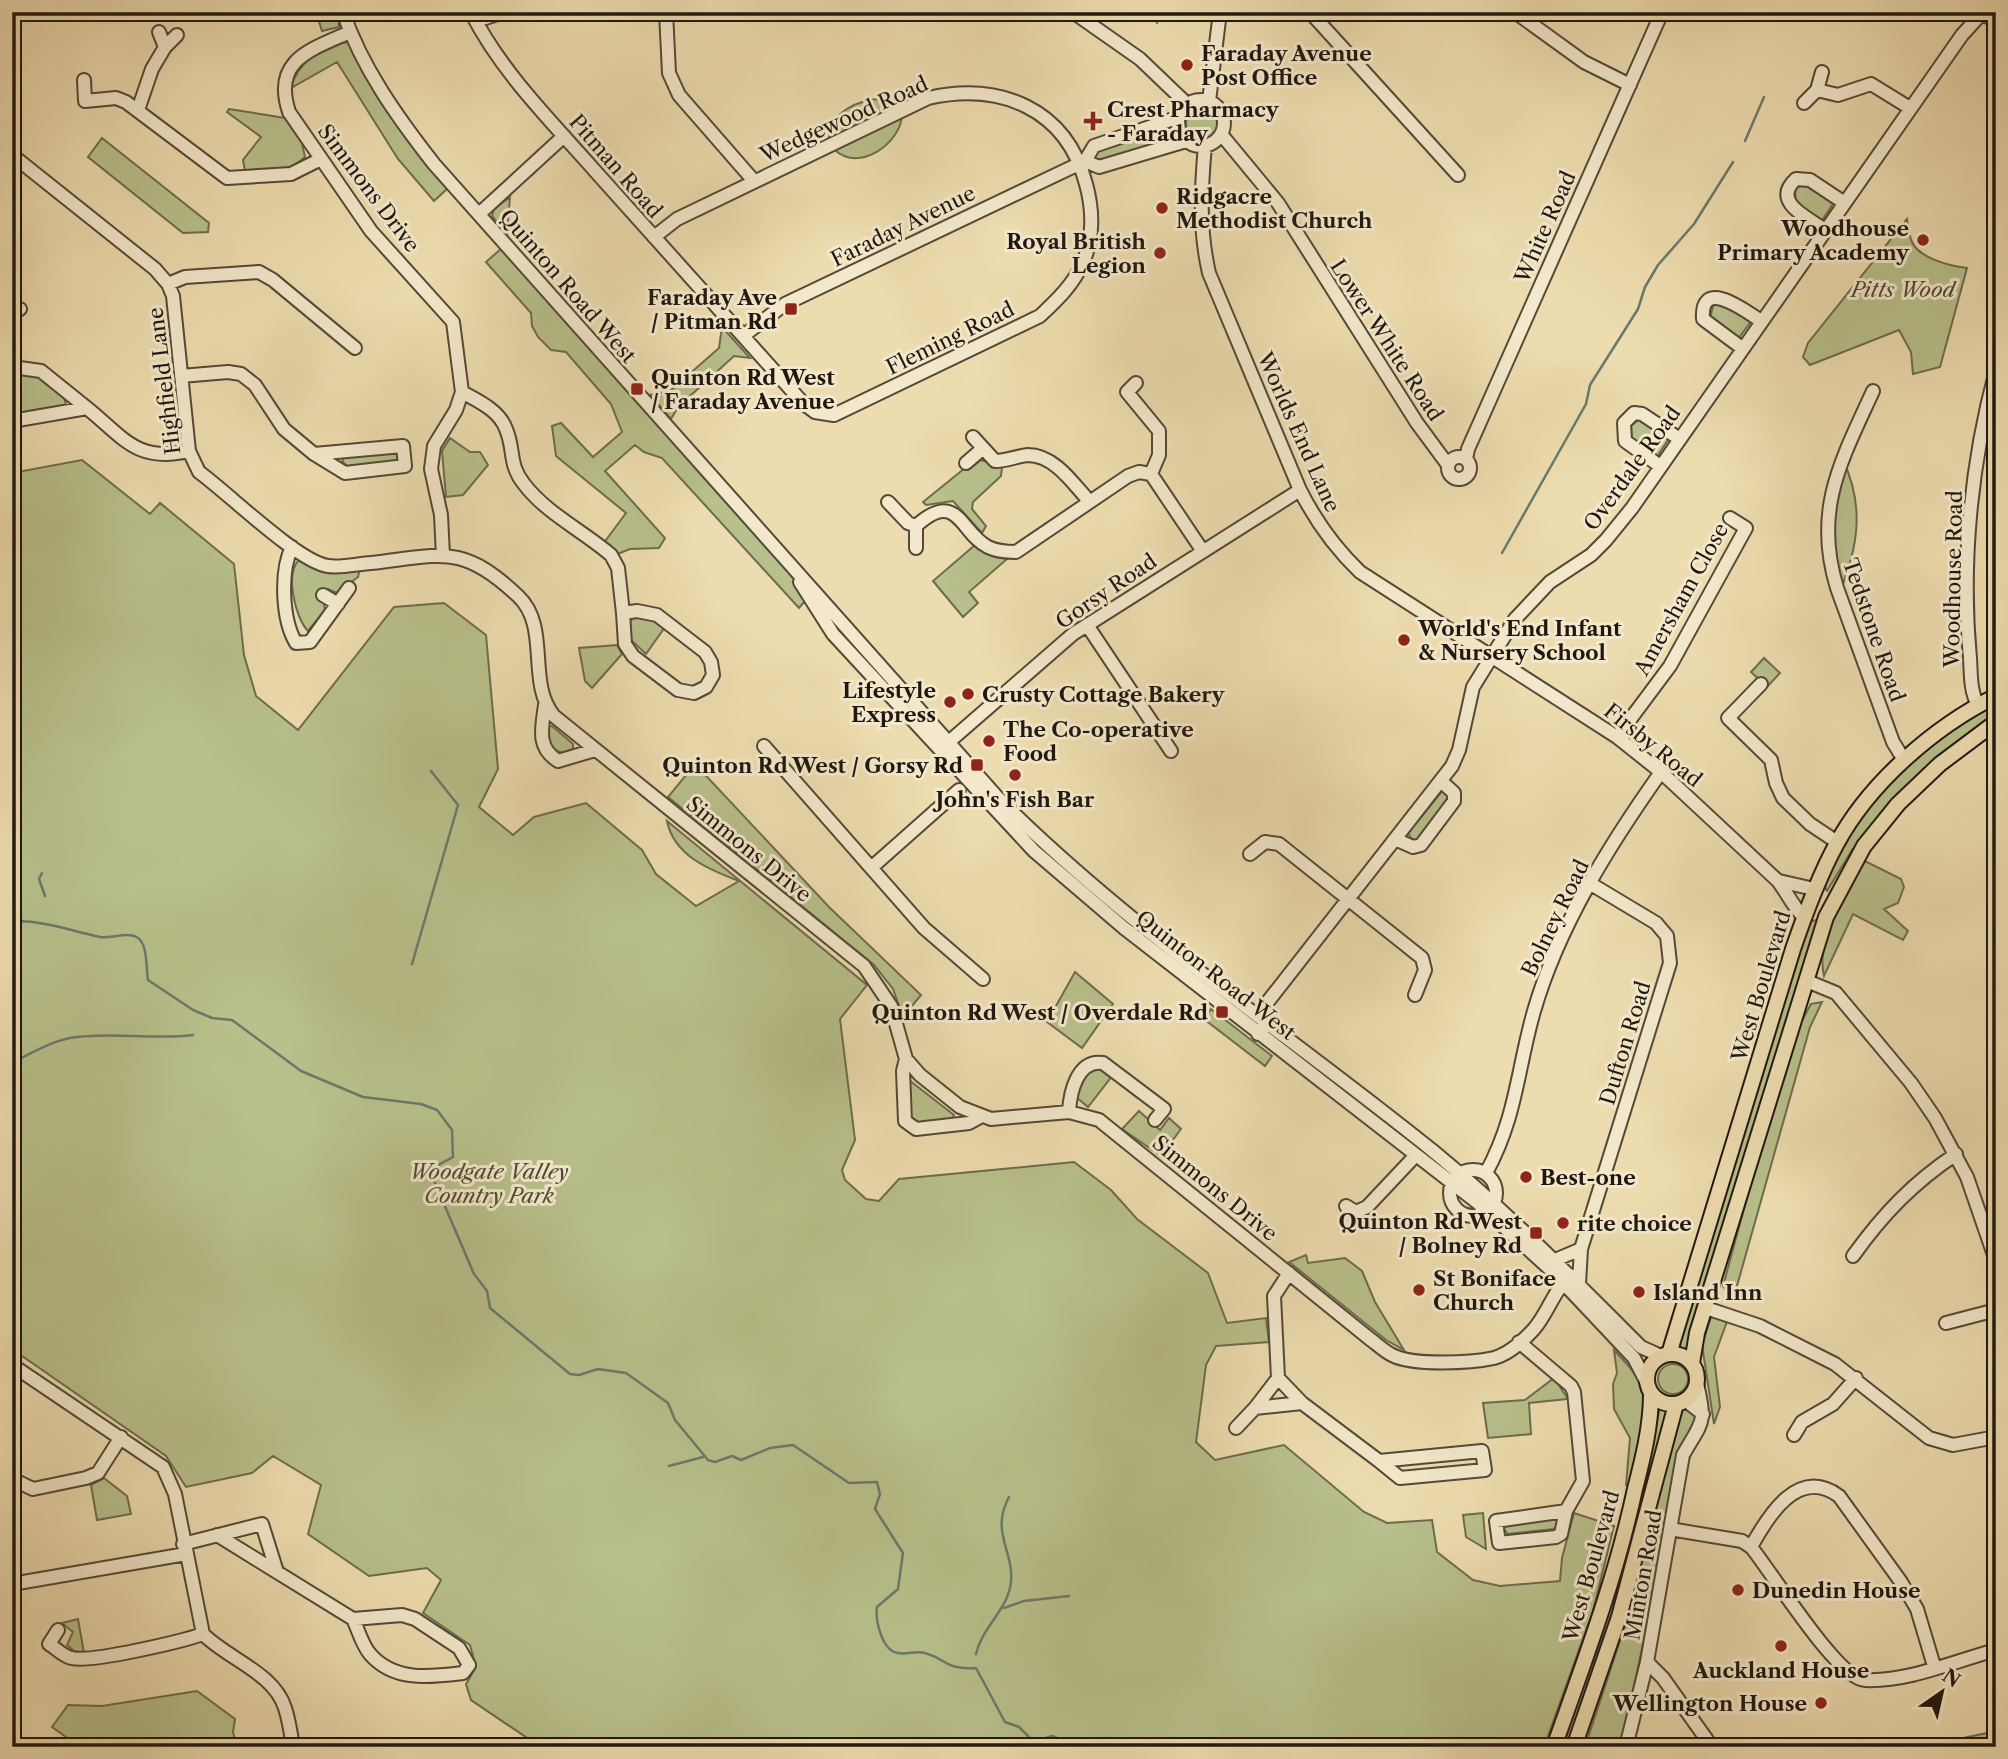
<svg xmlns="http://www.w3.org/2000/svg" width="2008" height="1759" font-family="'Libre Caslon Text',serif">
<style>
.green{fill:#b8c08b;stroke:#6c6c4e;stroke-width:2}
.lines{fill:none;stroke-linecap:round;stroke-linejoin:round}
.stream{stroke:#697a6b;stroke-width:2.5}
.minor-casing{stroke:#534938;stroke-width:16}
.major-casing{stroke:#201810;stroke-width:18}
.minor{stroke:#f3e8cb;stroke-width:12}
.major{stroke:#eddcaf;stroke-width:14}
.poi-dot{fill:#8f2418;stroke:#f3e8cb;stroke-width:2.5}
.labels{text-anchor:middle;dominant-baseline:central;stroke-width:6;stroke-linejoin:round;paint-order:stroke}
.poi-label{font-size:21px;font-weight:bold;fill:#201810;stroke:#f3e8cb;text-anchor:start}
.street-label{font-size:21px;fill:#201810;stroke:#f3e8cb}
.park-label{font-size:21px;font-style:italic;fill:#4e4a35;stroke:#f3e8cb}
</style>
<rect width="100%" height="100%" fill="#eddcaf"/>
<filter id="stains"><feTurbulence type="fractalNoise" baseFrequency=".00286" numOctaves="4"/><feColorMatrix values="0 0 0 0 .2 0 0 0 0 .09 0 0 0 0 .02 0 0 0 .5 -.17"/></filter>
<radialGradient id="worn" r=".72"><stop offset=".6" stop-color="#630" stop-opacity="0"/><stop offset="1" stop-color="#630" stop-opacity=".3"/></radialGradient>
<path class="green" d="M316 12H338L339 27 322 31Z
M348 42 448 188 434 201 398 159 337 62 291 88C297 63 322 45 348 42Z
M885 99 896 106 893 111 829 141C828 112 860 98 885 99Z
M1186 123a16 16 0 1 1 32 0a16 16 0 1 1-32 0Z
M229 109 285 118 302 143 305 157 293 167 245 171 243 160 261 137 227 112Z
M902 115C901 143 859 173 835 150Z
M1173 128 1177 141 1096 163 1091 161 1095 151Z
M102 138 209 223 208 232 183 233 88 157Z
M1804 183 1835 201 1821 222 1796 204 1795 189Z
M510 197 507 234 492 216 494 209Z
M1907 219C1908 226 1909 236 1912 242 1920 259 1951 266 1967 268L1940 367 1913 374 1911 352 1899 330 1810 365 1803 357 1808 343Z
M502 248 777 557 799 586 805 601 799 608 662 458 644 452 635 445 605 471 665 538 659 548 630 549 615 555 603 544 626 513 556 456 552 426 561 423 593 457 622 432 611 404 566 352 551 350 538 337 532 326 531 313 486 262Z
M1720 302 1752 320 1738 339 1710 318 1713 306Z
M722 327 750 358 734 356 678 407 671 419 650 395 670 391 719 348Z
M12 373C31 373 63 381 66 405L64 408 21 415 12 408Z
M1639 419 1670 437 1657 457 1632 439 1631 426Z
M450 438 470 452H480L488 465 463 495 446 497 442 451Z
M397 450 401 458 398 461 348 467 342 461 346 455Z
M82 460 150 514 160 503 234 564 244 655 256 696 298 730 394 607 444 603 486 635 498 769 479 807 513 835 534 817 586 803 642 850 656 874 696 906 739 881C710 870 674 856 667 821L867 985 840 1019 855 1140 842 1170 845 1180 866 1199 879 1201 899 1179 1074 1162 1111 1190 1137 1219 1208 1273 1227 1323 1266 1318 1269 1342 1216 1346 1206 1365 1196 1442 1215 1460 1284 1445 1364 1512 1387 1523 1432 1520 1437 1552 1473 1580 1500 1586 1560 1581 1562 1558 1574 1513 1614 1526 1593 1611 1544 1747H535L533 1742 471 1700 466 1684 476 1667 470 1645 423 1613 441 1580 427 1568 369 1576 308 1534 321 1485 273 1456 252 1473 186 1487 166 1456 12 1349V473Z
M981 460 1002 467 1001 476 973 502 972 509 986 526 982 533 953 501 926 505 923 502 965 468 968 470Z
M1843 460C1865 507 1858 548 1839 594L1826 534Z
M975 545 987 553 1007 559 969 592 978 603 963 617 933 581Z
M299 560 331 570 360 568 358 577 337 593 328 589 322 591 325 610 308 631C295 618 285 573 299 560Z
M647 614 665 627 646 654 629 638V623L635 615Z
M617 645 622 654 592 688 585 681 579 648Z
M1764 658 1780 673 1767 687 1751 672Z
M1996 703V717L1881 820 1852 850 1827 891C1822 884 1829 875 1832 867 1862 800 1931 736 1996 703Z
M552 726 573 744V749L562 753 547 746 548 727Z
M695 764 829 907 921 995 903 1017 893 989 874 965 668 797Z
M1443 790 1451 798 1420 841H1413L1408 833Z
M1862 862H1867L1901 879 1904 887 1898 903 1884 909 1908 931 1903 940 1853 914 1824 976C1815 937 1844 894 1862 862Z
M1820 919 1688 1353 1678 1348 1809 922Z
M1075 972 1113 1004 1082 1048 1047 1022Z
M1822 1002 1810 1027 1733 1300 1723 1286 1757 1161 1799 1026 1811 1004Z
M1211 1009 1272 1056 1265 1066 1204 1019Z
M1098 1068 1112 1076 1088 1107 1076 1097 1075 1089 1091 1069Z
M909 1080 954 1115 952 1119 915 1123 910 1119Z
M1139 1111 1160 1130 1169 1118 1181 1129 1161 1156 1122 1129Z
M1306 1255 1308 1263 1345 1258 1362 1271 1375 1302 1404 1350 1386 1340 1289 1262Z
M1718 1316 1728 1319 1714 1357 1720 1407 1714 1424 1702 1345 1711 1317Z
M1614 1350C1625 1362 1638 1374 1643 1390 1651 1414 1637 1460 1632 1485H1626L1630 1438 1614 1409 1613 1384 1617 1373Z
M1658 1379a15 15 0 1 1 30 0a15 15 0 1 1-30 0Z
M1554 1378 1568 1399 1529 1403 1531 1434 1488 1438 1483 1403 1525 1400Z
M1660 1408 1668 1410 1628 1570 1568 1747H1563L1623 1561Z
M1685 1409 1700 1417 1680 1452 1673 1477 1653 1597 1621 1747H1585L1636 1592 1633 1590 1680 1413Z
M104 1478 127 1496 131 1514 97 1520 91 1485Z
M1483 1513 1486 1549 1466 1537 1463 1515Z
M1558 1519 1559 1523 1554 1529 1508 1534 1504 1529 1505 1523Z
M78 1619 84 1653 74 1651 67 1645 73 1632 62 1623Z
M197 1691 235 1719 233 1732 237 1747H80L52 1727 68 1705 102 1706Z
M1996 1731V1747H1921Z"/>
<g class="lines">
<path class="stream" d="M1157 23 1158 12
M1745 141 1764 97
M1502 553 1586 404 1590 385 1638 309 1645 287 1658 265 1694 224 1733 162
M42 873 39 879 45 896
M12 916 19 921C48 922 72 931 100 937 111 939 128 931 138 938 148 945 146 969 148 980L193 1010 212 1018 232 1020 301 1071 363 1097 421 1104 437 1110 452 1130 453 1157 440 1164 432 1176 474 1274 487 1291 490 1308 570 1374 579 1375 598 1369 626 1373 668 1403 675 1420 708 1460 715 1462 732 1456 741 1460 770 1448 793 1445 849 1483 877 1482 880 1494 875 1509 903 1553 898 1589 877 1607C875 1620 882 1651 898 1653 907 1655 916 1650 925 1653 949 1660 945 1670 976 1668L1005 1722 1019 1727 1034 1742 1052 1736 1071 1744 1105 1738 1129 1747
M412 964 458 805 431 771
M12 1059 15 1061C34 1052 55 1039 77 1037 115 1032 154 1040 193 1035
M669 1466 703 1457
M1004 1608 1024 1601 1069 1596
M976 1654C982 1627 1008 1610 1011 1582 1014 1551 990 1532 1009 1497"/>
<defs>
<path id="minor" d="M343 12C362 68 398 118 434 164L998 798C1130 930 1288 1034 1433 1151 1507 1212 1573 1279 1641 1347L1661 1356
M471 12C501 72 553 123 596 172 665 249 734 326 803 403L815 412 834 415 1040 316C1057 300 1074 284 1083 262 1094 238 1093 209 1086 184 1066 108 1000 82 928 98L677 219 654 237
M666 12 669 73 679 95 754 181
M726 12H762
M1073 12 1140 59 1187 104
M1310 12 1458 175
M1515 12 1584 62 1630 85
M1981 12 1996 22
M476 21 504 12
M159 32 165 47 177 35
M350 32C310 50 272 60 289 112L371 231 453 322 462 392 456 410 434 446 431 469 441 515 443 556
M1822 72 1817 90 1838 95 1871 84 1910 108
M84 80 85 101 116 98 126 102 227 178 291 174 321 159
M1178 123a23 23 0 1 1 46 0a23 23 0 1 1-46 0Z
M1209 101 1220 12
M1804 103 1817 90
M138 110 152 69 165 47
M1221 134 1278 203 1417 423 1448 465
M1205 145C1201 190 1199 229 1209 273L1300 490C1316 522 1334 547 1360 572L1617 737 1661 772 1778 881C1788 894 1793 907 1804 917
M12 155 155 269 168 284 173 296 189 451 199 472C227 492 298 562 328 566 341 568 357 564 371 563 442 555 462 543 518 596 551 627 526 682 554 716L864 966 891 1006 906 1059 920 1075 960 1107 991 1119 1069 1112 1099 1120 1370 1339C1377 1344 1384 1351 1392 1355 1413 1366 1471 1363 1494 1358 1509 1354 1524 1340 1534 1329 1548 1313 1554 1290 1570 1275
M1085 161 1099 167 1186 141
M479 214 564 136
M1825 230C1807 217 1771 202 1796 179L1810 180 1843 202
M168 284 185 277 259 272 273 280 355 348
M12 314 20 309
M743 336 785 304 1085 161 1094 146 1179 117
M1742 348 1703 319C1700 276 1746 311 1761 321
M12 367 41 371 87 408
M181 376 228 372 241 374 255 385 284 429 314 454 403 446 405 466 345 473 314 454
M1136 383 1127 392 1159 431V455L1151 474
M1873 391C1841 461 1813 510 1837 588L1893 742 1904 760
M462 392C478 401 499 410 506 429 515 450 508 464 524 484 546 513 583 531 611 555L618 568 623 613 637 611 657 615 705 652 711 662 713 675 706 687 694 693 678 690 633 656 625 644 623 613
M12 421 87 408C124 438 137 463 189 451
M973 437 995 461C1007 461 1017 456 1028 455 1055 455 1074 485 1090 502
M1448 468a11 11 0 1 1 22 0a11 11 0 1 1-22 0Z
M1466 459 1468 449 1662 12
M966 463 981 450
M1660 466 1625 441 1624 423 1634 413 1642 414 1678 438
M888 502 908 523 916 526
M292 547C280 571 282 620 296 643L310 642 349 588
M916 548V526C958 488 960 533 988 547 996 551 1008 552 1016 552L1128 476 1139 472 1151 474 1202 550
M800 582 833 634 1034 851 1124 928 1478 1203 1552 1271 1634 1358 1647 1383
M323 595 338 604
M1087 625 1171 751
M1761 684 1728 718 1771 760 1776 783 1783 798 1810 824 1837 842
M545 705C542 728 536 747 558 761L595 750
M1978 705C1970 691 1971 674 1970 658 1961 563 1971 463 1996 370
M1617 737 1670 666 1746 528 1730 518
M764 746 924 928 983 979
M944 749 943 747 1073 634 1300 490
M1397 840 1413 847 1421 845 1454 801V793L1442 782
M1250 854 1265 842 1279 844 1422 958 1425 970 1415 995
M871 868 959 790
M1779 881 1814 889
M1807 981 1836 993 1911 1083 1935 1118 1967 1177 1996 1261
M1258 1034 1266 1023V1004L1452 766 1459 750 1473 687 1515 619 1550 582 1591 555 1606 540 1632 508 1962 35 1983 12
M906 1059 903 1071 905 1121 916 1129 969 1123 980 1117
M1069 1112C1070 1093 1077 1059 1103 1063L1164 1109 1155 1120
M1450 1193a23 23 0 1 1 46 0a23 23 0 1 1-46 0Z
M1486 1173C1517 1116 1517 1070 1534 1011 1559 925 1610 844 1661 772
M1346 1206 1356 1212 1367 1207 1416 1155
M1853 1256C1883 1214 1913 1183 1956 1154
M1555 1260 1581 1249
M1289 1273 1274 1296 1278 1378 1302 1403 1379 1461 1482 1451 1485 1470 1400 1478 1379 1461
M1579 1284 1581 1249 1670 963 1667 936 1656 923 1591 884
M1706 1308 1760 1326 1835 1364 1929 1438 1953 1445 1996 1437
M1946 1323 1996 1310
M1519 1342 1571 1386 1574 1392 1583 1481 1566 1511 1496 1521 1499 1543 1556 1537 1561 1534 1566 1511
M12 1365 163 1467 175 1494 203 1634C228 1659 274 1673 285 1708 289 1720 291 1734 293 1747
M1278 1378 1255 1408 1302 1403
M1685 1400 1703 1414
M1236 1428 1255 1408
M1794 1435 1802 1422 1833 1404 1856 1378
M12 1479 33 1489 86 1478 98 1473 121 1437
M1670 1529 1742 1541 1751 1547C1771 1571 1838 1680 1865 1680 1908 1682 1955 1661 1996 1650
M217 1535 353 1619 402 1615 415 1619 459 1648 469 1665 463 1673C430 1677 394 1682 370 1654 362 1645 358 1629 353 1619
M183 1544 262 1524 277 1572
M1751 1547C1768 1516 1798 1466 1839 1496L1901 1582 1917 1609 1934 1666
M12 1584 186 1554
M58 1630 49 1644C56 1648 64 1657 72 1658 91 1663 183 1641 203 1634
M1647 1662 1663 1678 1712 1747
M12 1737 20 1747
M1626 1747 1647 1662 1683 1455C1702 1421 1707 1425 1697 1384"/>
<path id="major" d="M1669 1354 1793 949C1805 914 1818 878 1836 845 1869 783 1934 727 1996 696
M1647 1379a25 25 0 1 1 50 0a25 25 0 1 1-50 0Z
M1692 1363 1697 1333 1826 917 1864 846 1898 804 1940 764 1996 722
M1554 1747C1584 1662 1616 1578 1635 1489 1643 1458 1651 1426 1651 1394
M1574 1747 1619 1617 1676 1404"/>
</defs>
<use href="#minor" class="minor-casing"/>
<use href="#major" class="major-casing"/>
<use href="#minor" class="minor"/>
<use href="#major" class="major"/>
</g>
<g class="poi-dot">
<circle cx="1187" cy="65" r="7"/>
<path d="M1089.5 110.5h7v7h7v7h-7v7h-7v-7h-7v-7h7z"/>
<circle cx="1162" cy="208" r="7"/>
<circle cx="1923" cy="240" r="7"/>
<circle cx="1160" cy="253" r="7"/>
<rect x="784" y="302" width="14" height="14" rx="3.5"/>
<rect x="630" y="382" width="14" height="14" rx="3.5"/>
<circle cx="1404" cy="640" r="7"/>
<circle cx="968" cy="694" r="7"/>
<circle cx="950" cy="702" r="7"/>
<circle cx="989" cy="741" r="7"/>
<rect x="970" y="758" width="14" height="14" rx="3.5"/>
<circle cx="1015" cy="775" r="7"/>
<rect x="1215" y="1005" width="14" height="14" rx="3.5"/>
<circle cx="1526" cy="1177" r="7"/>
<circle cx="1563" cy="1223" r="7"/>
<rect x="1529" y="1226" width="14" height="14" rx="3.5"/>
<circle cx="1419" cy="1290" r="7"/>
<circle cx="1639" cy="1292" r="7"/>
<circle cx="1738" cy="1590" r="7"/>
<circle cx="1781" cy="1646" r="7"/>
<circle cx="1821" cy="1703" r="7"/>
</g>
<g class="labels">
<g class="poi-label">
<text x="1201" y="53">Faraday Avenue<tspan x="1201" dy="24">Post Office</tspan></text>
<text x="1107" y="109">Crest Pharmacy<tspan x="1107" dy="24">- Faraday</tspan></text>
<text x="1176" y="196">Ridgacre<tspan x="1176" dy="24">Methodist Church</tspan></text>
<text x="1909" y="228" text-anchor="end">Woodhouse<tspan x="1909" dy="24">Primary Academy</tspan></text>
<text x="1146" y="241" text-anchor="end">Royal British<tspan x="1146" dy="24">Legion</tspan></text>
<text x="777" y="297" text-anchor="end">Faraday Ave<tspan x="777" dy="24">/ Pitman Rd</tspan></text>
<text x="651" y="377">Quinton Rd West<tspan x="651" dy="24">/ Faraday Avenue</tspan></text>
<text x="1418" y="628">World's End Infant<tspan x="1418" dy="24">&amp; Nursery School</tspan></text>
<text x="936" y="690" text-anchor="end">Lifestyle<tspan x="936" dy="24">Express</tspan></text>
<text x="982" y="694">Crusty Cottage Bakery</text>
<text x="1003" y="729">The Co-operative<tspan x="1003" dy="24">Food</tspan></text>
<text x="963" y="765" text-anchor="end">Quinton Rd West / Gorsy Rd</text>
<text x="1015" y="799" text-anchor="middle">John's Fish Bar</text>
<text x="1208" y="1012" text-anchor="end">Quinton Rd West / Overdale Rd</text>
<text x="1540" y="1177">Best-one</text>
<text x="1522" y="1221" text-anchor="end">Quinton Rd West<tspan x="1522" dy="24">/ Bolney Rd</tspan></text>
<text x="1577" y="1223">rite choice</text>
<text x="1433" y="1278">St Boniface<tspan x="1433" dy="24">Church</tspan></text>
<text x="1653" y="1292">Island Inn</text>
<text x="1752" y="1590">Dunedin House</text>
<text x="1781" y="1670" text-anchor="middle">Auckland House</text>
<text x="1807" y="1703" text-anchor="end">Wellington House</text>
</g>
<g class="street-label">
<text transform="translate(844 119) rotate(-24)">Wedgewood Road</text>
<text transform="translate(616 166) rotate(49)">Pitman Road</text>
<text transform="translate(369 188) rotate(53)">Simmons Drive</text>
<text transform="translate(903 226) rotate(-26)">Faraday Avenue</text>
<text transform="translate(1545 227) rotate(-66)">White Road</text>
<text transform="translate(568 286) rotate(49)">Quinton Road West</text>
<text transform="translate(950 338) rotate(-26)">Fleming Road</text>
<text transform="translate(1387 340) rotate(57)">Lower White Road</text>
<text transform="translate(164 381) rotate(-97)">Highfield Lane</text>
<text transform="translate(1299 432) rotate(66)">Worlds End Lane</text>
<text transform="translate(1632 468) rotate(-54)">Overdale Road</text>
<text transform="translate(1953 579) rotate(-89)">Woodhouse Road</text>
<text transform="translate(1106 591) rotate(-34)">Gorsy Road</text>
<text transform="translate(1681 599) rotate(-61)">Amersham Close</text>
<text transform="translate(1874 630) rotate(71)">Tedstone Road</text>
<text transform="translate(1653 745) rotate(39)">Firsby Road</text>
<text transform="translate(749 849) rotate(39)">Simmons Drive</text>
<text transform="translate(1555 918) rotate(-64)">Bolney Road</text>
<text transform="translate(1216 975) rotate(38)">Quinton Road West</text>
<text transform="translate(1761 986) rotate(-73)">West Boulevard</text>
<text transform="translate(1625 1043) rotate(-73)">Dufton Road</text>
<text transform="translate(1215 1188) rotate(39)">Simmons Drive</text>
<text transform="translate(1591 1566) rotate(-74)">West Boulevard</text>
<text transform="translate(1643 1575) rotate(-80)">Minton Road</text>
</g>
<g class="park-label">
<text x="1903" y="289">Pitts Wood</text>
<text x="489" y="1171">Woodgate Valley<tspan x="489" dy="24">Country Park</tspan></text>
</g>
</g>
<rect width="2008" height="1759" fill="none" stroke="#eddcaf" stroke-width="42"/>
<rect x="14" y="14" width="1980" height="1731" fill="none" stroke="#201810" stroke-width="3.5"/>
<rect x="21" y="21" width="1966" height="1717" fill="none" stroke="#201810" stroke-width="2"/>
<g transform="translate(1942 1692) rotate(34)" stroke="#f3e8cb" stroke-width="5" paint-order="stroke">
<path d="M0-5L12 26L0 18L-12 26Z" fill="#201810"/>
<text y="-10" font-size="19" font-weight="bold" text-anchor="middle" fill="#201810">N</text>
</g>
<rect width="100%" height="100%" filter="url(#stains)"/>
<rect width="100%" height="100%" fill="url(#worn)"/>
</svg>
